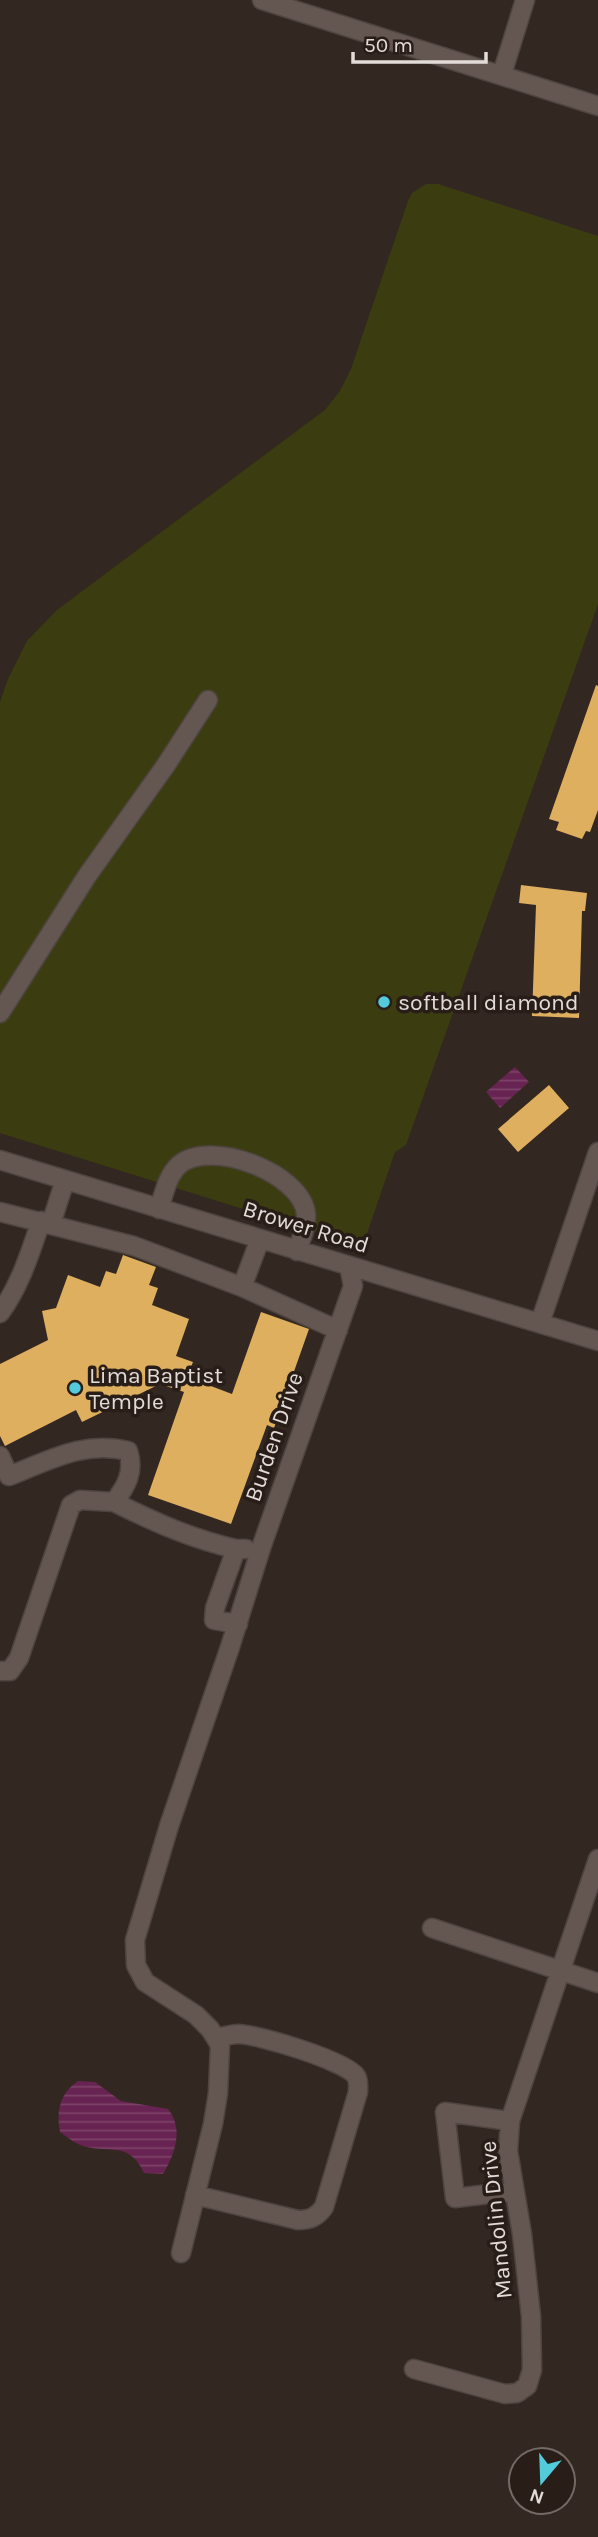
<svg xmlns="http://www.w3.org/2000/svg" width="598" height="2537" font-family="Karla,sans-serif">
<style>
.green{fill:#3b3d11}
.water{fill:url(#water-rules)}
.building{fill:#deaf5e}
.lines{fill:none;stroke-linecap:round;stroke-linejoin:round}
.minor-casing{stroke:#4e4540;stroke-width:21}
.minor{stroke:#645650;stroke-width:18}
.poi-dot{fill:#53cbdb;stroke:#291d18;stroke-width:2.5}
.labels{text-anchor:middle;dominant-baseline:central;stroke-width:7;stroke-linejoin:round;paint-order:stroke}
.poi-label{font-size:23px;fill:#e3dbd8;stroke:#291d18;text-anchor:start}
.street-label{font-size:23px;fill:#e3dbd8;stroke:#291d18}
</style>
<defs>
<pattern id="water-rules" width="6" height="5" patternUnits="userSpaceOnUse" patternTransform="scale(1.75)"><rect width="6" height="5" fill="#672351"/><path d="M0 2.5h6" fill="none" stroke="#7d4269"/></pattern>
</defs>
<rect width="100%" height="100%" fill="#332721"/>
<path class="green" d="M426 184H438L598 236V604L406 1145 395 1152 364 1242 355 1244 0 1133V702L8 679 27 641 57 610 325 410 340 391 351 369 408 201 412 193Z"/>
<path class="water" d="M515 1067 529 1082 500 1108 486 1092Z
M78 2081 95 2082 121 2101 168 2109C184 2129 175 2154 163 2174L144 2173C128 2138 106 2156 78 2144 72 2141 66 2136 60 2132 56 2111 60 2093 78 2081Z"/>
<path class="building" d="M596 685 598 686V810L590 832 586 831 582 839 556 830 559 822 549 819Z
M521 885 587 893 585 911H582L579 1018 532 1016 536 905 519 903Z
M549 1085 569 1108 518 1152 498 1129Z
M123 1255 156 1267 149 1285 158 1288 152 1305 189 1319 176 1356 193 1362 187 1377 232 1394 261 1312 309 1329 274 1428 267 1425 231 1524 148 1495 184 1392 160 1384 82 1422 76 1410 5 1446 0 1436V1364L48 1340 42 1311 56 1308 68 1275 100 1287 106 1271 116 1274Z"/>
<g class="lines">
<defs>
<path id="minor" d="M262 0 598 106
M502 74 525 0
M0 1013 87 876 166 765 208 700
M0 1160 598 1341
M159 1209C164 1194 167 1176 179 1165 210 1138 302 1173 306 1214 307 1226 301 1239 297 1251
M0 1212 134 1246 242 1287 260 1239
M51 1224 65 1180
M242 1287 338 1330
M0 1313C20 1286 30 1253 41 1221
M540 1323 598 1152
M0 1456 9 1476C50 1460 85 1440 128 1451 135 1471 126 1487 114 1502L80 1500 71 1505 19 1658 10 1671H0
M114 1502C154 1522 192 1539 236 1549
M238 1624 214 1620 215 1608 236 1549H246
M432 1928 598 1983
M510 2121 445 2112 455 2198 514 2191
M195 2195 298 2220C310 2220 317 2217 324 2207L358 2092C358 2087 359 2081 356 2076 346 2061 257 2034 238 2034 231 2034 223 2037 216 2038
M181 2253 213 2124 218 2093 220 2045 210 2029 196 2015 145 1982 136 1965 135 1940 169 1826 230 1647 261 1548 353 1286 349 1266
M414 2369 505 2394 517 2393 527 2386 532 2370 531 2316 522 2234 508 2151 510 2121 598 1859"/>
</defs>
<use href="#minor" class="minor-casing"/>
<use href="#minor" class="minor"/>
</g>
<g class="poi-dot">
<circle cx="384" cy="1002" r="7"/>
<circle cx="75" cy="1388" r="7"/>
</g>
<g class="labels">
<g class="poi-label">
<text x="398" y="1002">softball diamond</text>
<text x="89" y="1375">Lima Baptist<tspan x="89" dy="26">Temple</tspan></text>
</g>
<g class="street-label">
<text transform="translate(306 1227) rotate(17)">Brower Road</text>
<text transform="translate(274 1437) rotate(-71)">Burden Drive</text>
<text transform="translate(496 2220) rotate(-96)">Mandolin Drive</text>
</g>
</g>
<g transform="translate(542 2481) rotate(199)"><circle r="33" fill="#291d18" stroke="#736965" stroke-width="2"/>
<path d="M0-5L12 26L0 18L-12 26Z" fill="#53cbdb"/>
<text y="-10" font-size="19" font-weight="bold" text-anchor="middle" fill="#e3dbd8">N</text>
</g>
<path d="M353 52v10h133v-10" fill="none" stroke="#e3dbd8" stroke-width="3.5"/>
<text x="364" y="52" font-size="21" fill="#e3dbd8" stroke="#291d18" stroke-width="5" paint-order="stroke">50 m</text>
</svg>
